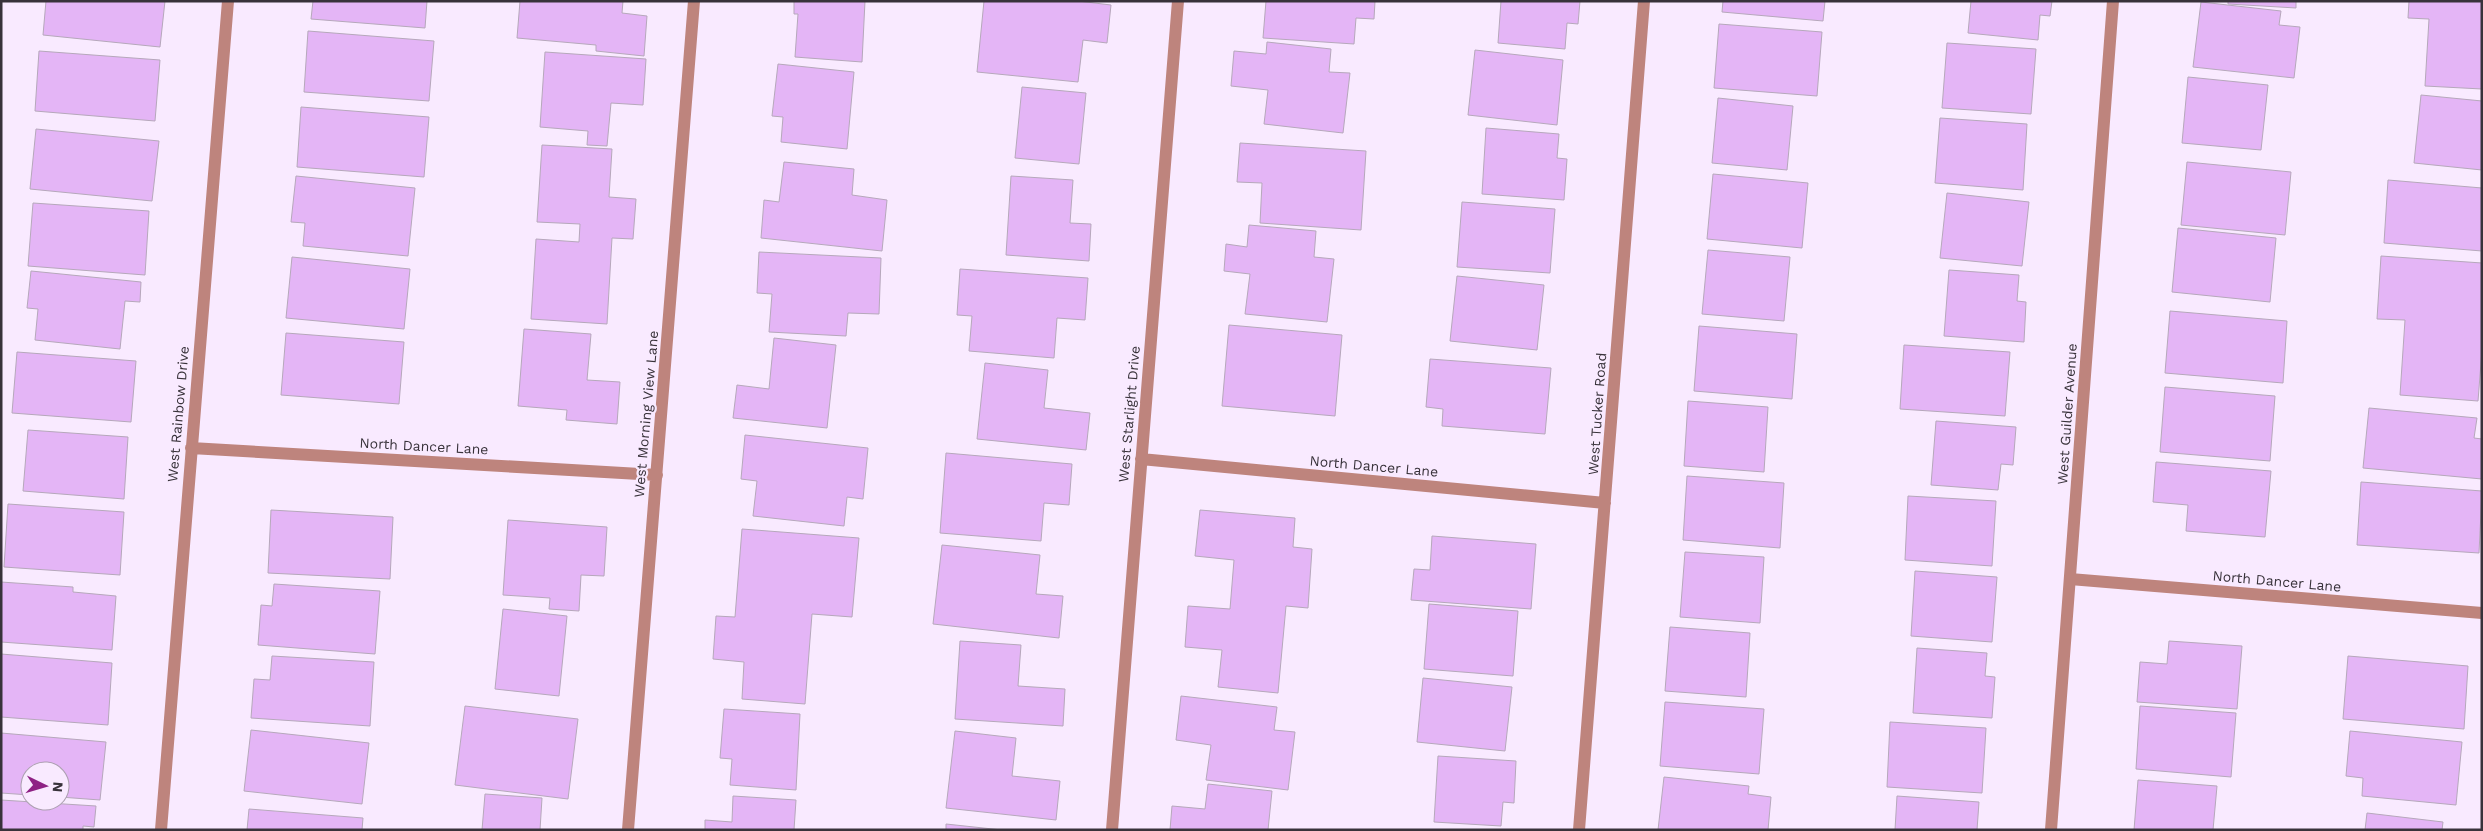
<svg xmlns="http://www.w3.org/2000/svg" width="2483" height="831" font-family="'Work Sans',sans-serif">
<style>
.building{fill:#e4b5f6;stroke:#b6a8bb}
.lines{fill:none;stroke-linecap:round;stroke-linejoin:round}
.minor{stroke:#be847d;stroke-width:12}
.labels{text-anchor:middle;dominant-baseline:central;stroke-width:4.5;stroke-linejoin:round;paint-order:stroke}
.street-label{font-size:14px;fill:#38323a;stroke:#f9eaff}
</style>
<rect width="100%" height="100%" fill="#f9eaff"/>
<path class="building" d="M46 1H165L160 47 43 35Z
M313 1H427L425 28 311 19Z
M520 1H623L622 13 647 16 644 56 596 51V45L517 38Z
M794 1H865L862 62 795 57 798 14H794Z
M984 1H1078L1111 5 1107 43 1083 40 1078 82 977 72Z
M1266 1H1375L1374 19 1356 18 1354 44 1263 38Z
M1501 1H1580L1578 24 1567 23 1565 49 1498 43Z
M1723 1H1825L1823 21 1722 12Z
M1971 1H2052L2050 16 2040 15 2038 40 1968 33Z
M2228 1H2296V8L2228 4Z
M2409 1H2482V89L2425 86 2429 19 2408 18Z
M2201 2 2281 11 2279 25 2300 27 2294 78 2193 67Z
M1719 24 1822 32 1817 96 1714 88Z
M308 31 434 41 429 101 304 92Z
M1267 42 1331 49 1329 72 1350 73 1343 133 1264 124 1268 90 1231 86 1234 51 1266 54Z
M1947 43 2036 49 2031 114 1942 108Z
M1475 50 1563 60 1557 125 1468 115Z
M39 51 160 60 155 121 35 111Z
M545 52 646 59 643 105 611 103 607 146 587 145 588 131 540 127Z
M778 64 854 72 847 149 781 142 783 117 772 116Z
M2188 77 2268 85 2261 150 2182 143Z
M1022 87 1086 93 1079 164 1015 158Z
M2421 95 2482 101V170L2414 163Z
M1718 98 1793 106 1787 170 1712 163Z
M301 107 429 117 424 177 297 167Z
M1940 118 2027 124 2023 190 1935 183Z
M1486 128 1559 134 1557 158 1567 159 1564 200 1482 194Z
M36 129 159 141 152 201 30 189Z
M1240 143 1366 151 1361 230 1260 223 1262 183 1237 182Z
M542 145 612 149 609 197 636 199 633 239 612 238 607 324 531 319 536 239 579 242 580 224 537 222Z
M784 162 854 169 852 195 887 200 882 251 761 238 764 200 779 202Z
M2187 162 2291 172 2285 235 2181 225Z
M1713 174 1808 183 1802 248 1707 239Z
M296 176 415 188 408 256 303 246 305 223 291 222Z
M1011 176 1073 180 1070 223 1091 224 1089 261 1006 255Z
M2388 180 2482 188V251L2384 243Z
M1947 193 2029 202 2022 266 1940 258Z
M1462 202 1555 209 1550 273 1457 267Z
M33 203 149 211 145 275 28 266Z
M1249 225 1316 231 1314 257 1334 259 1327 322 1245 314 1250 274 1224 271 1226 244 1247 247Z
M2178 228 2276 238 2270 302 2172 292Z
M1708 250 1790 257 1784 321 1702 314Z
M759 252 881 258 879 314 848 313 846 336 769 332 772 294 757 293Z
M2381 256 2482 263V350L2478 401 2400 395 2405 320 2377 319Z
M292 257 410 269 404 329 286 318Z
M960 269 1088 278 1085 320 1057 318 1054 358 969 351 972 316 957 315Z
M1949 270 2019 275 2017 301 2026 302 2024 342 1944 336Z
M31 271 141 282 140 302 125 301 120 349 35 340 38 309 27 308Z
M1457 276 1544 285 1537 350 1450 341Z
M2170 311 2287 321 2283 383 2165 373Z
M1229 325 1342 335 1335 416 1222 406Z
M1699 326 1797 334 1792 399 1694 391Z
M524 329 591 334 587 380 620 382 617 424 566 420 567 410 518 406Z
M286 333 404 342 399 404 281 395Z
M774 338 836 345 827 428 733 418 737 385 769 389Z
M1904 345 2010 352 2005 416 1900 409Z
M17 352 136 361 131 422 12 413Z
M1430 359 1551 368 1545 434 1442 426 1443 409 1426 407Z
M985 363 1048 370 1044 408 1090 413 1086 450 977 439Z
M2165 387 2275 396 2270 461 2160 452Z
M1688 401 1768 407 1764 472 1684 466Z
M2369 408 2477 418 2474 438 2482 439V479L2363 468Z
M1936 421 2016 427 2013 465 2001 464 1998 490 1931 485Z
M28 430 128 437 124 499 23 491Z
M745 435 868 448 863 499 847 497 844 526 753 516 757 481 741 479Z
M946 453 1072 464 1069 505 1044 503 1041 541 940 533Z
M2156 462 2271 471 2265 537 2186 531 2188 505 2153 502Z
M1687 476 1784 483 1780 548 1683 540Z
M2361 482 2482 491 2479 553 2357 545Z
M1908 496 1996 501 1992 566 1905 560Z
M8 504 124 512 120 575 4 567Z
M271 510 393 517 390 579 268 573Z
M1200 510 1295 518 1293 547 1312 549 1308 608 1286 606 1278 693 1218 687 1222 650 1185 647 1188 606 1230 609 1234 560 1195 556Z
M508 520 607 527 604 576 581 575 579 611 549 609 550 598 503 595Z
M742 529 859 538 852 617 812 614 805 704 742 699 744 662 713 659 716 616 735 617Z
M1432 536 1536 544 1531 609 1411 600 1414 569 1430 570Z
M942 545 1040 555 1036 594 1063 596 1059 638 933 624Z
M1685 552 1764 557 1760 623 1680 617Z
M1915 571 1997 577 1992 642 1911 636Z
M1 582 73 587V592L116 596 112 650 1 642Z
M274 584 380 591 375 654 258 645 261 605 272 606Z
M1429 604 1518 611 1513 676 1424 669Z
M503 609 567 616 559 696 495 689Z
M1670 627 1750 633 1746 697 1665 691Z
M960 641 1021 645 1018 686 1065 689 1063 726 955 719Z
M2169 641 2242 646 2237 709 2137 702 2140 662 2167 664Z
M1917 648 1987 653 1985 676 1995 677 1992 718 1913 713Z
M1 654 112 663 108 725 1 717Z
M272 656 374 662 370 726 251 718 254 679 270 680Z
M2348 656 2468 666 2464 729 2343 719Z
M1423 678 1512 687 1505 751 1417 742Z
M1181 696 1277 707 1274 730 1295 732 1288 790 1206 780 1211 745 1176 740Z
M1665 702 1764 709 1759 774 1660 766Z
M465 706 578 719 568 799 455 785Z
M2140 706 2236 713 2231 777 2136 769Z
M724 709 800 714 796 790 730 785 732 759 720 758Z
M1890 722 1986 728 1982 793 1887 787Z
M251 730 369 743 362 804 244 791Z
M955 731 1016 738 1012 776 1060 781 1056 820 946 808Z
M2350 731 2462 742 2456 805 2362 796 2363 778 2346 776Z
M1 733 106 742 100 800 60 797V771H30V795L1 793Z
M1438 756 1516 761 1514 803 1503 802 1501 826 1434 822Z
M1664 777 1749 786 1748 794 1771 797 1768 830H1658Z
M2138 780 2217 786 2213 830H2134Z
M1208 784 1272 791 1268 830H1170L1172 806 1205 809Z
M485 794 542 798 540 830H482Z
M733 796 796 800 794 830H705V820L732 822Z
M1897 796 1979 802 1977 830H1895Z
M1 800 96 806 94 827 83 826V830H1Z
M249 809 363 818 362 830H247Z
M2367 813 2443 822 2442 830H2365Z
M946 824 1002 830H946Z"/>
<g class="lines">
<path class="minor" d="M191 448 657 475
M1141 459 1605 503
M2070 579 2482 613
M161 830 228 1
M628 830 694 1
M1112 830 1178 1
M1579 830 1644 1
M2051 830 2113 1"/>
</g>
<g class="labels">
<g class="street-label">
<text transform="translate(178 414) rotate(-85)">West Rainbow Drive</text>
<text transform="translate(646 414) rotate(-85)">West Morning View Lane</text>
<text transform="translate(1129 414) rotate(-85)">West Starlight Drive</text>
<text transform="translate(1597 414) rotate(-86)">West Tucker Road</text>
<text transform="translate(2067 414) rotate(-86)">West Guilder Avenue</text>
<text transform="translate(424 446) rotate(3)">North Dancer Lane</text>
<text transform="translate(1374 466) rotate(5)">North Dancer Lane</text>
<text transform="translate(2277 581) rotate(5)">North Dancer Lane</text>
</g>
</g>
<rect width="2483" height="831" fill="none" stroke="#38323a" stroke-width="5"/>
<g transform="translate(45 786) rotate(95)"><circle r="24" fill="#f9eaff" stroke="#aca0b0"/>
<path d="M0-4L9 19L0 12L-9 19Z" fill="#8e2184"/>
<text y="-8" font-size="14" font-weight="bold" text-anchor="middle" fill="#38323a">N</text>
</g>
</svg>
